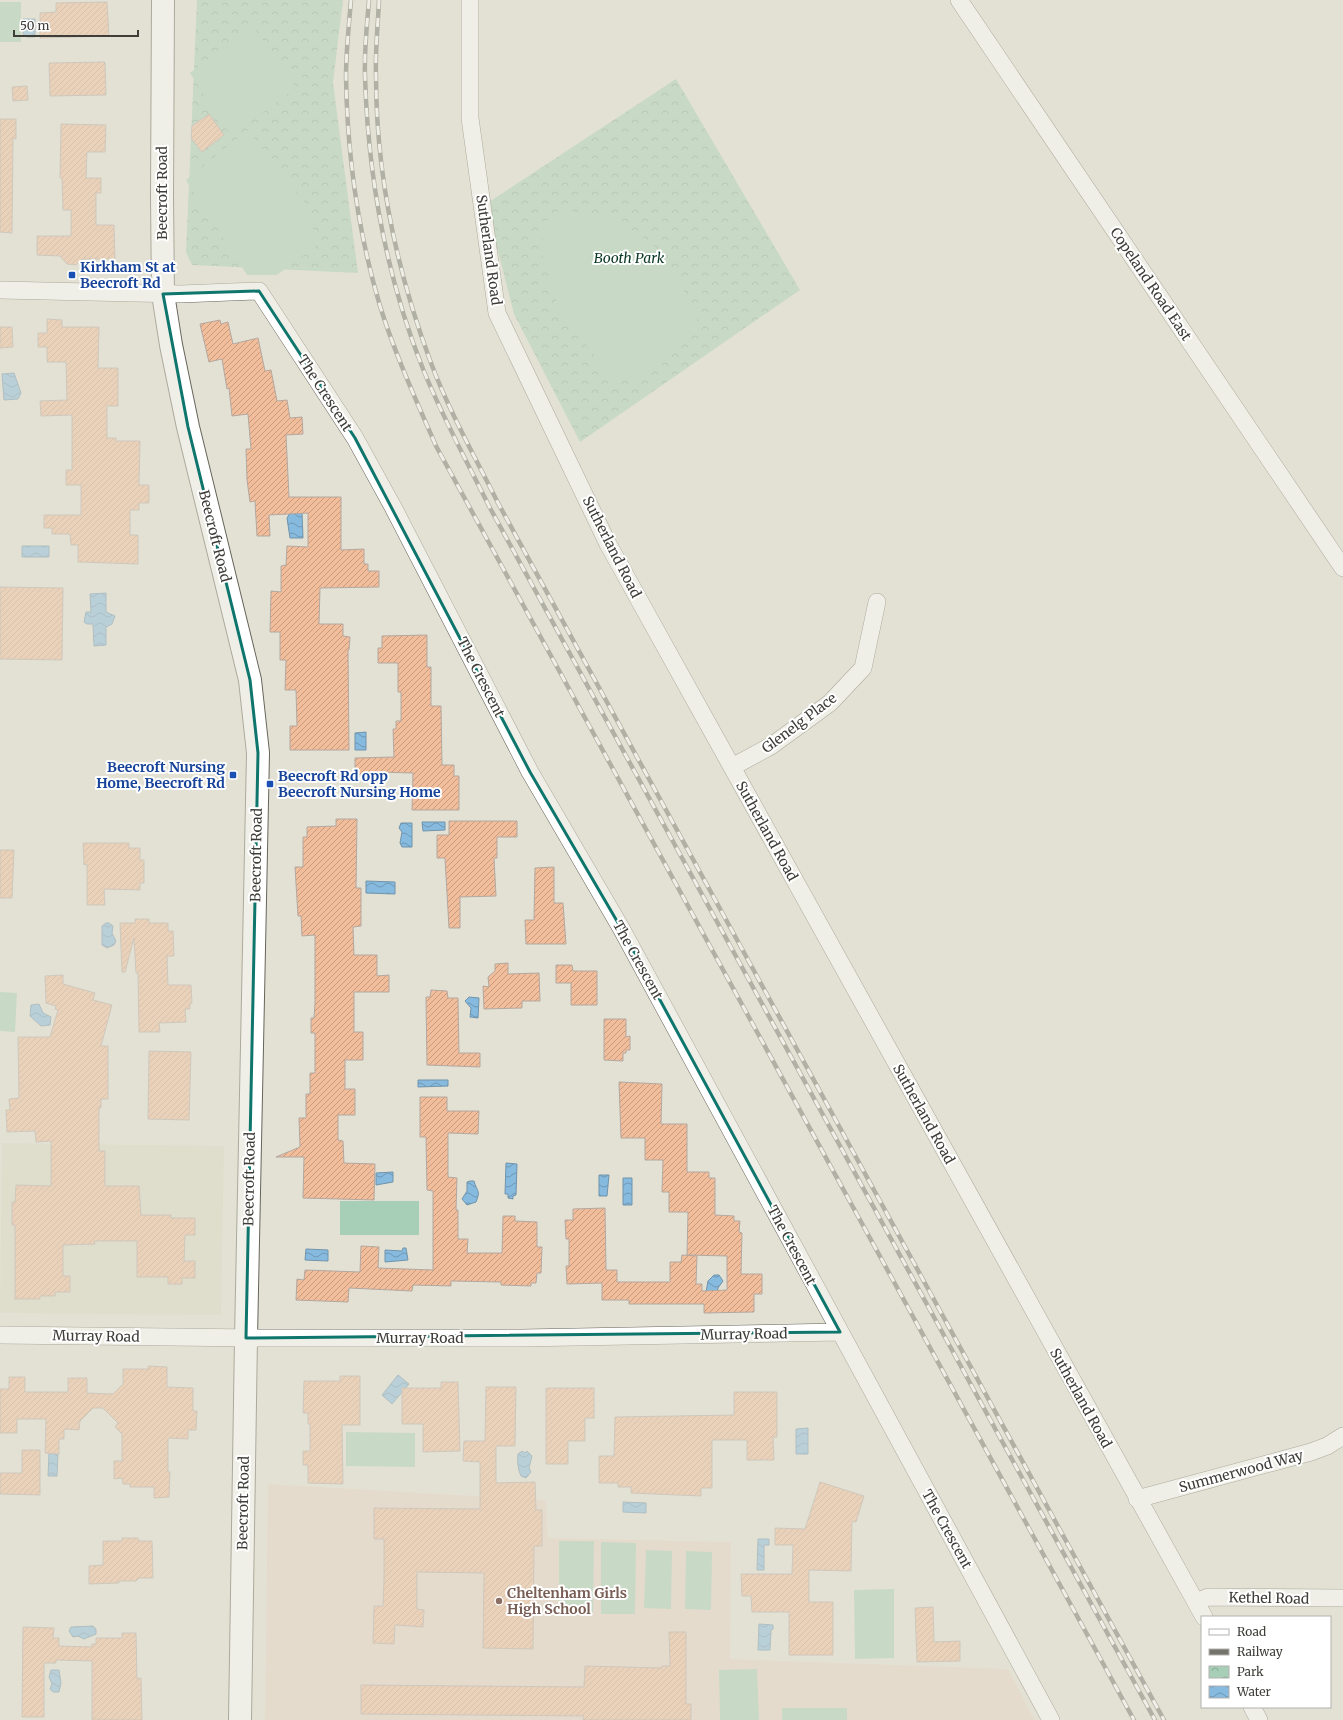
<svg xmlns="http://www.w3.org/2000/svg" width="1343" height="1720" font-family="Merriweather,serif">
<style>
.built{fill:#dad7c3}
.education{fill:#e7d2c5}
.park{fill:url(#park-crowns)}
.pitch{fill:#a7ceb7}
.water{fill:url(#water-waves);stroke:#7094ac}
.building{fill:url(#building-hatch);stroke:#b4a8a1}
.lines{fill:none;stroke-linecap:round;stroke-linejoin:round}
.minor-casing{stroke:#67655b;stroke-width:18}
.major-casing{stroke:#67655b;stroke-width:24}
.minor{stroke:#fff;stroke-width:17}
.major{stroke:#fff;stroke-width:22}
.rail-casing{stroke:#74736b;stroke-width:4.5}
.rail{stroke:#fff;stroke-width:3;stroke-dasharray:9;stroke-linecap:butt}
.marked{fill:none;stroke:#0f766e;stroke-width:3;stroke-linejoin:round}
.transit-dot{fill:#1a4fb4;stroke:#fff;stroke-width:1.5}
.education-dot{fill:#8d6e63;stroke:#fff;stroke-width:1.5}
.labels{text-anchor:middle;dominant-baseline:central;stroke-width:4;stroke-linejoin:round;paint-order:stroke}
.street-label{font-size:14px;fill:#3e3d38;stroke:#fff}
.park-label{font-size:14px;font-style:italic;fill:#083722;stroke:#fff}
.transit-label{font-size:14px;font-weight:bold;fill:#164399;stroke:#fff;text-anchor:start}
.education-label{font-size:14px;font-weight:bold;fill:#785e54;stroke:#fff;text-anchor:start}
</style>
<defs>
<pattern id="park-crowns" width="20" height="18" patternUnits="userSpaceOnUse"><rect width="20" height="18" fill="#a7ceb7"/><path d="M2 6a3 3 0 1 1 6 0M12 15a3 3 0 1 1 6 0" fill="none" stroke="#89a896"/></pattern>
<pattern id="water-waves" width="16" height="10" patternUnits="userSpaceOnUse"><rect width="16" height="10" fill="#86bade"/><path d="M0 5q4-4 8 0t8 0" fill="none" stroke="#6f98b5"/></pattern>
<pattern id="building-hatch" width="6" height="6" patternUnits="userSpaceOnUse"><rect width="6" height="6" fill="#f1bd9b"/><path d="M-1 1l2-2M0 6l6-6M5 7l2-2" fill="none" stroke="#c59b7f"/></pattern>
</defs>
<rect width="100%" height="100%" fill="#e3e1d4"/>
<path class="built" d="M2 1143 224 1146 221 1315 0 1313Z"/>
<path class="education" d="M268 1484 546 1500 548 1538 731 1542 730 1659 1008 1669 1034 1720H265Z"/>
<path class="park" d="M197 0H343L333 83 358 273 192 265 186 252Z
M676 79 800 290 580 442 514 314 486 204Z"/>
<path class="pitch" d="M0 2H21V42H0Z
M253 26 296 88 231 136 190 73Z
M248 130 311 211 315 247 277 275H247L186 180Z
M561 209 610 218 652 243 670 272 700 314 688 337 638 376 611 377 575 331 558 306 543 260 542 225Z
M0 992 17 993 15 1032 0 1031Z
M340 1201H419V1235H340Z
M346 1432 415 1433V1467L346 1466Z
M559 1541H594L593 1613H559Z
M601 1542 636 1543 635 1614H601Z
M646 1550 672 1551 671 1609 644 1608Z
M686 1551 712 1552 711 1610 685 1609Z
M894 1589V1658L855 1659 854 1590Z
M757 1669 759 1720H720L719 1670Z
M782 1708H847V1720H782Z"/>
<path class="water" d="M23 19H35V37H27L23 34Z
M14 373 21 393 18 399 4 400 2 374Z
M290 513H302L303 538H290L287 518Z
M22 546H49V557H22Z
M106 593V612L115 616 112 624 106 627V645L94 646 93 624H87L84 622 86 612H91L90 594Z
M366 732V750H355V733Z
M422 822H445V830L423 831Z
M401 823H412V847H402L400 843 402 832 399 828Z
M366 881 395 882V894L366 893Z
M106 923H109L113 926 112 933 116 941 114 945 107 948 102 945V926Z
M469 997 479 998 478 1018 470 1017 471 1008 465 1001Z
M39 1004 43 1013 51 1017 50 1025 41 1026 30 1016 31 1005Z
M418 1080H448V1086L418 1087Z
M506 1163 517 1164 516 1195 513 1196V1199L508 1198V1194H505Z
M393 1172V1182L376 1185V1173Z
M599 1175H609L607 1196H599Z
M623 1178H632V1205H623Z
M470 1181H474C477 1192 481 1190 476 1202L467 1205 462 1199 467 1191V1182Z
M403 1248H406L408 1260 385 1262V1250L402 1251Z
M306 1249 328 1250V1261L305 1260Z
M714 1275H719L723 1281 718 1288 717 1295 706 1292 708 1281Z
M398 1375 409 1384 392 1404 382 1395Z
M808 1428V1454H796V1429Z
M522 1451 525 1453 527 1451 532 1456 529 1468 531 1472 526 1478 521 1476C518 1470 517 1460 518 1454Z
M49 1453H58L57 1476H48Z
M623 1502 646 1503V1513L623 1512Z
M758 1539H769V1545H764V1570H757Z
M759 1624 773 1625V1629L771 1630 770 1650H758Z
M93 1626 96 1629V1634L84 1639 78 1636 73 1637 69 1631 71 1627Z
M51 1670H59L61 1683 59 1692H53L50 1689 52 1684 49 1677Z"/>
<path class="building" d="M107 2 109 36 40 38V13L56 12V3Z
M105 62 106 95 50 96 49 63Z
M27 86 28 100 13 101 12 87Z
M209 114 224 135 202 152 191 138 192 126Z
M0 119H16V139L13 138 12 233 0 232Z
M61 124 106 125 105 152H87L86 178H101V193H96V225H114L115 259H82L76 265 67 264 60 256 37 255V236H71V210H63L62 178H60Z
M47 319 62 320V327H99L98 368H118V406H107V438H116V441H140L139 485H149V503H139V510H130V535H138V564L78 562V545H71L70 534H52V528H44V515H81V485H66V470H72V415L41 416 40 401 67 400 66 362H47V347H38V333H47Z
M220 320 221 324 228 322 233 344 258 338 265 371 271 370 277 401 287 400 290 418 302 417 303 434 286 435 289 497H341V550L364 549V564H368V571H379V587L320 588 319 624H343V636L350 637 349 650H348L349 750H290V726H297L296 690H285L286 660H280V632H270L271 591 281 592V566L286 565 287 546 308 547V513L269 515 270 536H257L255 501 250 502 247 480 246 449H251L248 414 232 416 229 388 227 389 222 359 209 362 200 324Z
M0 327H12L13 347 0 348Z
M0 587 63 588 62 660 0 659Z
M427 635V667H431V706H441L442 765H454V776H459V810H412L413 773 374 772 375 775H355V758L394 757 393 729H396V721H401V692H398V663H378V648H382V636Z
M336 819H357L356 888H361V926L353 927 354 955H377V976L389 975V992H354V1032H363V1060H345V1089H355V1115H338V1140L343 1141 344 1163 375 1164 374 1200 303 1198 304 1157H276L300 1147 299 1118H306V1094H310V1073H315V1033H311V1018H314L315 1003V935L302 936 301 916H298L295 867H303V837H307V827L336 826Z
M449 821H517V837H497V858H494L496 896 460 897V928H449L445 858H437V835H449Z
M83 843H129V848H140V860H144V883H140V890L104 889 105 905H87V864L84 865Z
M0 850H14L12 898H0Z
M554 867V903H563L566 944H526L525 920H534L535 868Z
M135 919H149V923H168V931H173L174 956H167L168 985H191L192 1003H190V1009H185L186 1022 159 1023 160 1032H139L138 973H136L134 938 125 972H122L120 923H135Z
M508 963V974L539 973 540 1001H522V1008L484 1009 483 986 489 987 488 977 495 971V964Z
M556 965H572L573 971H597V1005H571V983H556Z
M63 975V984L95 993 93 1000 112 1005 101 1046H108V1099H101V1108H99V1151H105V1186H139L141 1215H171V1218H195V1235H185L184 1261H195V1278H182V1284H168V1277H137V1241H94L95 1244 63 1245V1276H70V1292H55V1296H40V1299H15V1225H12V1202H15L16 1185 51 1186V1141L36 1142 35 1131 7 1132 6 1110H10L9 1099 19 1098 18 1037H50L58 1010 55 1009 56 1006 46 1003 45 976Z
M431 990 447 991 448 998H458L459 1053H480V1067L427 1065 426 997H430Z
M604 1019H626V1037L630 1036V1050H626V1053H623V1061L604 1060Z
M149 1051 191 1052 189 1120 148 1119Z
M619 1082 662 1084 661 1124H687V1172H709V1178H715V1215L734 1216V1221H740L739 1232 742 1233 741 1274H762V1294H754V1312L704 1313V1304H629V1300H602V1283L567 1284 566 1266H569V1239H566L565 1220H573V1209L605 1208 606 1270H617V1282H670V1262H681L682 1255 697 1256 696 1284H702V1291L727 1290V1256L687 1255 688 1212H669V1192H662L663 1160H645V1138H621Z
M420 1097H447V1111H479L478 1134 448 1133V1177L457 1178 456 1210H458V1239H468L467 1253H502L503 1216H515V1221L537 1222V1247H542L541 1273H537L536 1283H531V1286L501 1285V1282L451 1281V1286L413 1285 412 1291 349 1288 348 1302 296 1300 297 1279 304 1280 305 1270 360 1272 361 1246 379 1247 378 1268 433 1270V1191L427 1190 426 1137H420Z
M148 1366 167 1367V1387L193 1388V1411H197L196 1430H188V1439L168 1438V1472H170L169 1497 154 1498V1487H130V1484H123L122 1478 114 1479V1461H122V1434L115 1427 118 1423 103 1408H93L80 1421 79 1430 64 1429V1439H59V1454L45 1453 46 1419H17V1433H0V1389H9V1377H25V1392H68V1378H87V1393L113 1394 123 1384V1369H148Z
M340 1376H360V1425H342L343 1484 308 1483V1465H303V1451H310V1424H308V1413H303L304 1381H340Z
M441 1382H458L460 1451 423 1452V1424H402V1388H441Z
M486 1387H516L515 1446H496V1483L535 1482 536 1510H542V1546H534L533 1649 483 1648 484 1573 417 1572V1609L424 1610 423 1627 395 1625 394 1644 373 1643 374 1606H383L384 1581V1539H374V1508L480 1509V1462L463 1461 464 1441H485Z
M546 1388H594V1418H585V1441H568V1464H546Z
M734 1392H777V1437H773L774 1460H747V1440H712V1488H701V1496L631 1493V1487H618V1483H599V1456H614L615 1417 734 1415Z
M22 1450H40V1495L0 1494V1473H22Z
M820 1482 864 1496 856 1522 852 1521 851 1571 809 1570V1602H833V1655H789V1612H752L751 1596H742L741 1574H792L793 1545H775V1528L805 1529Z
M122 1538H138L139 1541H152L153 1578H139L136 1581H119V1583L89 1584V1566L103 1565V1541H122Z
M933 1607 934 1642 960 1641V1661L917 1662 915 1608Z
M23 1627 54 1628 53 1638H59V1646L92 1647V1644H96V1638H122V1633H136L137 1679 141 1678 142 1720H92V1661L56 1660V1663H44V1717H22Z
M669 1632H686V1704H691V1720H583L584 1716 361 1714V1685L584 1687 585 1666 662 1668V1666H670Z"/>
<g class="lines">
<defs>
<path id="minor" d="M470 0V118L497 313 608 544 1204 1617
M959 0 1343 568
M0 290 181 294 259 291 355 438 393 507 530 772 621 928 1051 1720
M732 767 771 746 830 703 863 668 877 602
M0 1335 263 1338H522L840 1332
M1137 1499 1311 1452 1327 1446 1343 1436
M1196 1602 1208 1597 1343 1598
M1252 1707 1259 1720"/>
<path id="major" d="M163 0 162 197 163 294 171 345 188 427 250 680 258 753 246 1338 240 1720"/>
</defs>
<use href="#minor" class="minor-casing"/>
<use href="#major" class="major-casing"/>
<use href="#minor" class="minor"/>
<use href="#major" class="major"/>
<defs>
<path id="rail" d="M351 0C349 25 346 51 346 76 347 152 358 232 380 306 395 354 416 400 436 446L1134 1720
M369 0C367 25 364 51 365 76 368 175 386 276 423 369 442 416 467 462 490 508L1155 1720
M379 0C378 25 375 51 376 76 376 173 397 272 431 363 449 411 475 457 498 503L1164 1720"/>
</defs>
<use href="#rail" class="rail-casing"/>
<use href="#rail" class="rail"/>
</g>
<path d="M0 0H1343V1720H0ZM259 291 355 438 530 772 621 928 840 1332 246 1338 258 753 250 680 188 427 163 294Z" fill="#e3e1d4" fill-opacity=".55" fill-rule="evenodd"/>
<path class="marked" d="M259 291 355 438 530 772 621 928 840 1332 246 1338 258 753 250 680 188 427 163 294Z"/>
<g class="transit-dot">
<rect x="68" y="271" width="8" height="8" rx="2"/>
<rect x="229" y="771" width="8" height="8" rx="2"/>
<rect x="266" y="780" width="8" height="8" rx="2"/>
</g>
<circle class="education-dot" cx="499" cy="1601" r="4"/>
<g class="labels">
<g class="street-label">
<text transform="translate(162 193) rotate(-90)">Beecroft Road</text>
<text transform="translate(489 250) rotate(82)">Sutherland Road</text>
<text transform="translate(1151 284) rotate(56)">Copeland Road East</text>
<text transform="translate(325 393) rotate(57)">The Crescent</text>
<text transform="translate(215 536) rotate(76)">Beecroft Road</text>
<text transform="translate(612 547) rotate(63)">Sutherland Road</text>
<text transform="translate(481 677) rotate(63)">The Crescent</text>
<text transform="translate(799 723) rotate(-37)">Glenelg Place</text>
<text transform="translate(767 831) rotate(61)">Sutherland Road</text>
<text transform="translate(256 855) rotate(-89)">Beecroft Road</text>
<text transform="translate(638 960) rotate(61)">The Crescent</text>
<text transform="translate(924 1114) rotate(61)">Sutherland Road</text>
<text transform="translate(249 1179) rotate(-89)">Beecroft Road</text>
<text transform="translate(792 1245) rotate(62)">The Crescent</text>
<text transform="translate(744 1334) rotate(-1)">Murray Road</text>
<text transform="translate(96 1336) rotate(1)">Murray Road</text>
<text x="420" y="1338">Murray Road</text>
<text transform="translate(1081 1398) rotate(61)">Sutherland Road</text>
<text transform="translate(1241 1471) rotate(-15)">Summerwood Way</text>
<text transform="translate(243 1503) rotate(-89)">Beecroft Road</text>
<text transform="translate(947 1529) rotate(61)">The Crescent</text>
<text transform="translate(1269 1598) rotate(1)">Kethel Road</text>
</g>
<g class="park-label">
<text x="629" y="258">Booth Park</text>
</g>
<g class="transit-label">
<text x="80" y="267">Kirkham St at<tspan x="80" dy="16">Beecroft Rd</tspan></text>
<text x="225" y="767" text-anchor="end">Beecroft Nursing<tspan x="225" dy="16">Home, Beecroft Rd</tspan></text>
<text x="278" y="776">Beecroft Rd opp<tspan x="278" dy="16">Beecroft Nursing Home</tspan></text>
</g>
<g class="education-label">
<text x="507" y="1593">Cheltenham Girls<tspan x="507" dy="16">High School</tspan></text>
</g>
</g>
<rect x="1201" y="1616" width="130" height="92" fill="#ffffff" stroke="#b2b1af"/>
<rect x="1209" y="1629" width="20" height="6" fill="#ffffff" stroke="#b2b1af"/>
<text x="1237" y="1636" font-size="12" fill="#3e3d38">Road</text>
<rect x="1209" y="1649" width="20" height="6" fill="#74736b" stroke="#b2b1af"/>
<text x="1237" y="1656" font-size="12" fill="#3e3d38">Railway</text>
<rect x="1209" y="1666" width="20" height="12" fill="url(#park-crowns)" stroke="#b2b1af"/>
<text x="1237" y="1676" font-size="12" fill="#3e3d38">Park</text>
<rect x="1209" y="1686" width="20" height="12" fill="url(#water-waves)" stroke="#b2b1af"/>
<text x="1237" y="1696" font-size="12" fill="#3e3d38">Water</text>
<path d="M14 30v6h124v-6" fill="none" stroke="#3e3d38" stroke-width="2"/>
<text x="20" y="30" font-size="12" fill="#3e3d38" stroke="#ffffff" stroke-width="3" paint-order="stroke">50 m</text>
</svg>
